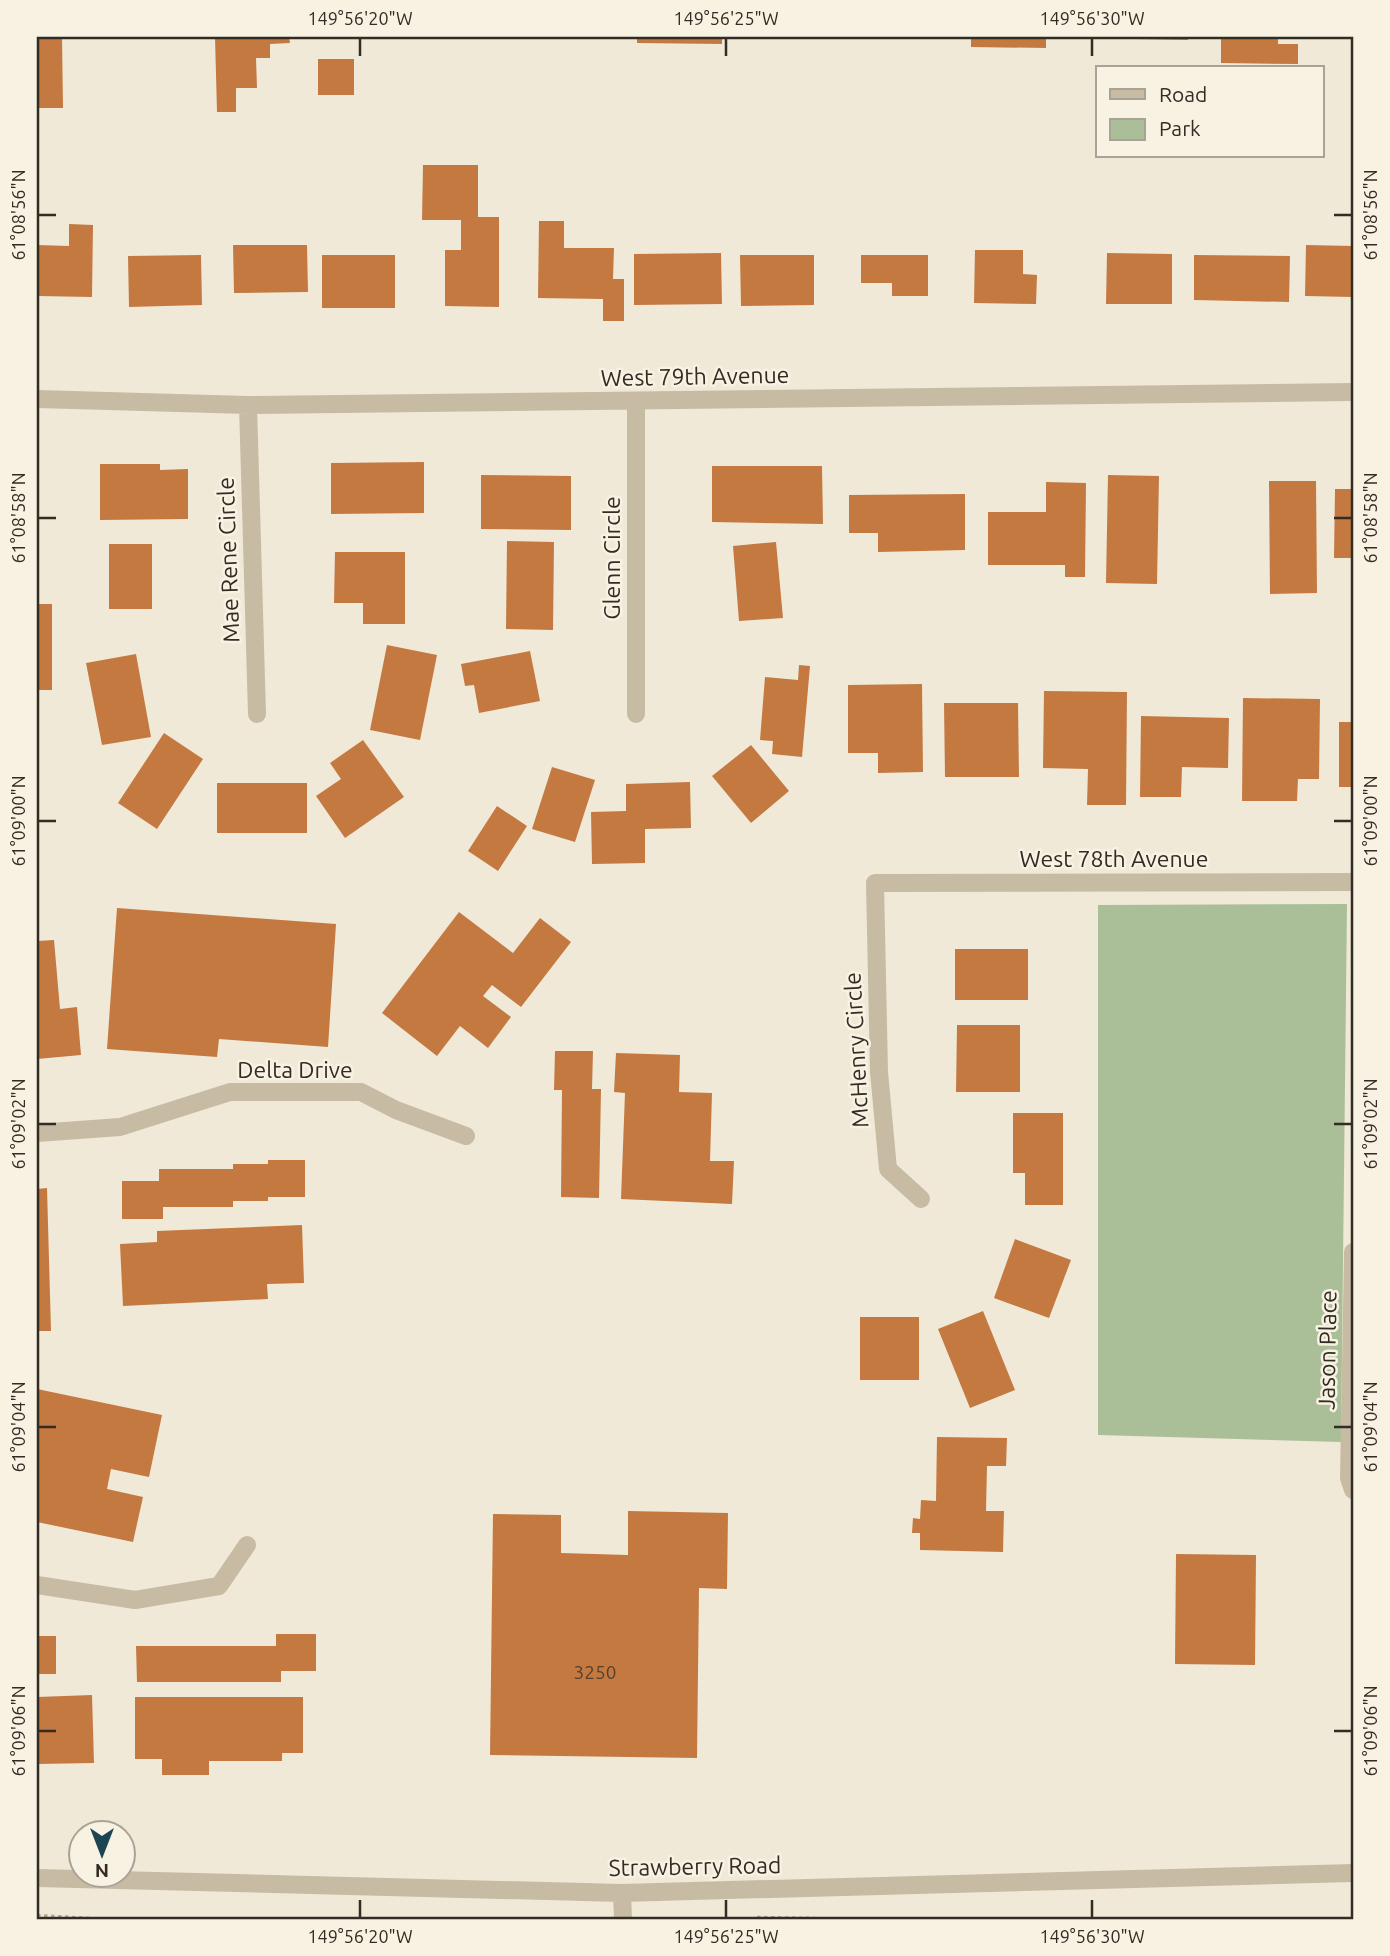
<svg xmlns="http://www.w3.org/2000/svg" width="1390" height="1956" font-family="Ubuntu,sans-serif">
<style>
.green{fill:#aabf98}
.building{fill:#c47941}
.lines{fill:none;stroke-linecap:round;stroke-linejoin:round}
.path{stroke:#b3a58e;stroke-width:4.5;stroke-dasharray:3.5 3.5;stroke-linecap:butt}
.minor{stroke:#c8bba4;stroke-width:18}
.ticks{fill:none;stroke:#332c25;stroke-width:2.5}
.labels{text-anchor:middle;dominant-baseline:central;stroke-width:5;stroke-linejoin:round;paint-order:stroke}
.number-label{font-size:19px;fill:#573f2c}
.street-label{font-size:23px;fill:#332c25;stroke:#f8f2e3}
.neatline{fill:none;stroke:#332c25;stroke-width:2.5}
.ticks-label{font-size:18px;text-anchor:middle;fill:#332c25}
</style>
<rect width="100%" height="100%" fill="#f0e9d7"/>
<path class="green" d="M1347 904 1341 1442 1098 1435V905Z"/>
<path class="building" d="M37 37H62L63 108H37Z
M215 37H289L290 43 270 44V58H256L257 88H236V112H217Z
M637 37H722V44L637 43Z
M971 37H1046V48L971 47Z
M1134 37H1188V40L1134 39Z
M1221 37H1278V44H1298V64L1221 63Z
M318 59H354V95H318Z
M423 165H478V217H499V307L445 306V250H461V220H422Z
M539 221H564V248H614L613 279H624V321H603V299L538 298Z
M69 224 93 225 92 297 37 296V245L69 246Z
M233 245H307L308 292 234 293Z
M1306 245 1353 246V297L1305 296Z
M975 250H1023V274L1037 275 1036 304 974 303Z
M721 253 722 304 634 305V254Z
M1107 253 1172 254V304H1106Z
M201 255 202 305 129 307 128 256Z
M322 255H395V308H322Z
M740 255H814V305L741 306Z
M861 255H928V296H892V283H861Z
M1194 255 1290 256 1289 302 1194 300Z
M424 462V513L331 514V463Z
M100 464H160V470L188 469V519L100 520Z
M712 466H822L823 524 712 522Z
M481 475 571 476V530L481 529Z
M1108 475 1159 476 1157 584 1106 583Z
M1269 481H1316L1317 593 1270 594Z
M1046 482 1086 483 1085 577H1065V565H988V512H1046Z
M1335 489H1353V558H1334Z
M965 494V550L878 552V533H849V495Z
M507 541 554 542 553 630 506 629Z
M776 542 783 618 739 621 733 546Z
M109 544H152V609H109Z
M335 552H405V624H363V603H334Z
M37 604H52V690H37Z
M387 645 437 655 420 740 370 730Z
M530 651 540 701 479 713 474 685 465 686 461 664Z
M136 654 151 737 102 745 86 663Z
M799 665 810 666 802 757 772 754 773 741 760 740 765 677 798 680Z
M922 684 923 772 878 773V753H848V685Z
M1044 691 1127 692 1126 805H1087L1088 769 1043 768Z
M1243 698 1320 699 1319 779H1298L1297 801H1242Z
M944 703H1018L1019 777H945Z
M1141 716 1229 718 1228 768 1182 767 1181 797H1140Z
M1339 722H1353V787H1339Z
M164 733 203 759 157 829 118 803Z
M363 740 404 797 345 838 316 796 341 779 330 763Z
M751 745 789 791 751 823 712 776Z
M552 767 595 780 575 842 532 829Z
M690 782 691 828 645 829V863L592 864 591 812 626 811V784Z
M217 783H307V833H217Z
M497 806 527 826 498 871 468 851Z
M117 908 336 924 328 1047 219 1039 217 1057 107 1049Z
M459 912 513 953 540 918 571 942 521 1007 492 985 483 996 511 1017 488 1048 460 1026 437 1056 382 1013Z
M54 940 60 1009 77 1007 81 1055 37 1059V941Z
M955 949H1028V1000H955Z
M957 1025H1020V1092H956Z
M555 1051H593L592 1089H601L599 1198 561 1197 562 1090H554Z
M616 1053 680 1055 679 1092 712 1093 710 1161H734L732 1204 621 1199 625 1093 614 1092Z
M1013 1113H1063V1205H1025V1173H1013Z
M268 1160H305V1197H268V1201H233V1207H163V1219H122V1181H159V1169H233V1164H268Z
M47 1188 51 1331H37V1189Z
M302 1225 304 1283 267 1284 268 1299 123 1306 120 1244 157 1242V1231Z
M1015 1239 1071 1260 1049 1318 994 1298Z
M983 1311 1015 1390 970 1408 938 1329Z
M860 1317H919V1380H860Z
M37 1389 162 1415 149 1477 111 1469 107 1489 143 1497 133 1542 37 1522Z
M937 1437 1007 1438 1006 1466H987L986 1511H1004L1003 1552 920 1550V1533H912L913 1518 920 1519 921 1500 936 1501Z
M628 1511 728 1513 727 1589 699 1588 697 1758 490 1755 493 1514 561 1515V1553L628 1555Z
M1176 1554 1256 1555 1255 1665 1175 1664Z
M276 1634H316V1671H281V1682H137L136 1646H276Z
M37 1636H56V1674H37Z
M92 1695 94 1763 37 1764V1697Z
M135 1697H303V1753H282V1761H209V1775H162V1759H135Z"/>
<g class="lines">
<path class="path" d="M37 1916 91 1919
M757 1918 815 1919"/>
<path class="minor" d="M37 399 248 405 1353 392
M248 405 257 714
M636 714V401
M37 1133 120 1127 230 1092H361L396 1110 466 1136
M921 1199 888 1169 879 1072 875 883 1353 882
M1353 1252 1349 1478 1353 1490
M37 1585 135 1600 219 1586 247 1545
M37 1878 622 1893 1353 1873
M622 1893 623 1919"/>
</g>
<path class="ticks" d="M360 38V56M726 38V56M1092 38V56M38 215H56M1334 215H1352M38 518H56M1334 518H1352M38 821H56M1334 821H1352M38 1124H56M1334 1124H1352M38 1427H56M1334 1427H1352M38 1731H56M1334 1731H1352M360 1900V1918M726 1900V1918M1092 1900V1918"/>
<g class="labels">
<g class="number-label">
<text x="595" y="1672">3250</text>
</g>
<g class="street-label">
<text transform="translate(695 376) rotate(-1)">West 79th Avenue</text>
<text transform="translate(611 558) rotate(-90)">Glenn Circle</text>
<text transform="translate(228 560) rotate(-92)">Mae Rene Circle</text>
<text x="1114" y="858">West 78th Avenue</text>
<text transform="translate(856 1050) rotate(-93)">McHenry Circle</text>
<text x="295" y="1069">Delta Drive</text>
<text transform="translate(1327 1350) rotate(-89)">Jason Place</text>
<text transform="translate(695 1866) rotate(-1)">Strawberry Road</text>
</g>
</g>
<rect width="1390" height="1956" fill="none" stroke="#f8f2e3" stroke-width="77"/>
<rect x="1096" y="66" width="228" height="91" fill="#f8f2e3" stroke="#a9a397" stroke-width="2"/>
<rect x="1110" y="89" width="35" height="10" fill="#c8bba4" stroke="#a9a397" stroke-width="2"/>
<text x="1159" y="102" font-size="21" fill="#332c25">Road</text>
<rect x="1110" y="119" width="35" height="21" fill="#aabf98" stroke="#a9a397" stroke-width="2"/>
<text x="1159" y="136" font-size="21" fill="#332c25">Park</text>
<g transform="translate(102 1854) rotate(180)"><circle r="33" fill="#f8f2e3" stroke="#a9a397" stroke-width="2"/>
<path d="M0-5L12 26L0 18L-12 26Z" fill="#1c4553"/>
<text y="-10" font-size="19" font-weight="bold" text-anchor="middle" fill="#332c25">N</text>
</g>
<rect x="38" y="38" width="1314" height="1880" class="neatline"/>
<g class="ticks-label">
<text x="360" y="25">149°56'20"W</text>
<text x="726" y="25">149°56'25"W</text>
<text x="1092" y="25">149°56'30"W</text>
<text transform="translate(1371 215) rotate(-90)" y="6">61°08'56"N</text>
<text transform="translate(19 215) rotate(-90)" y="6">61°08'56"N</text>
<text transform="translate(1371 518) rotate(-90)" y="6">61°08'58"N</text>
<text transform="translate(19 518) rotate(-90)" y="6">61°08'58"N</text>
<text transform="translate(1371 821) rotate(-90)" y="6">61°09'00"N</text>
<text transform="translate(19 821) rotate(-90)" y="6">61°09'00"N</text>
<text transform="translate(1371 1124) rotate(-90)" y="6">61°09'02"N</text>
<text transform="translate(19 1124) rotate(-90)" y="6">61°09'02"N</text>
<text transform="translate(1371 1427) rotate(-90)" y="6">61°09'04"N</text>
<text transform="translate(19 1427) rotate(-90)" y="6">61°09'04"N</text>
<text transform="translate(1371 1731) rotate(-90)" y="6">61°09'06"N</text>
<text transform="translate(19 1731) rotate(-90)" y="6">61°09'06"N</text>
<text x="360" y="1943">149°56'20"W</text>
<text x="726" y="1943">149°56'25"W</text>
<text x="1092" y="1943">149°56'30"W</text>
</g>
</svg>
